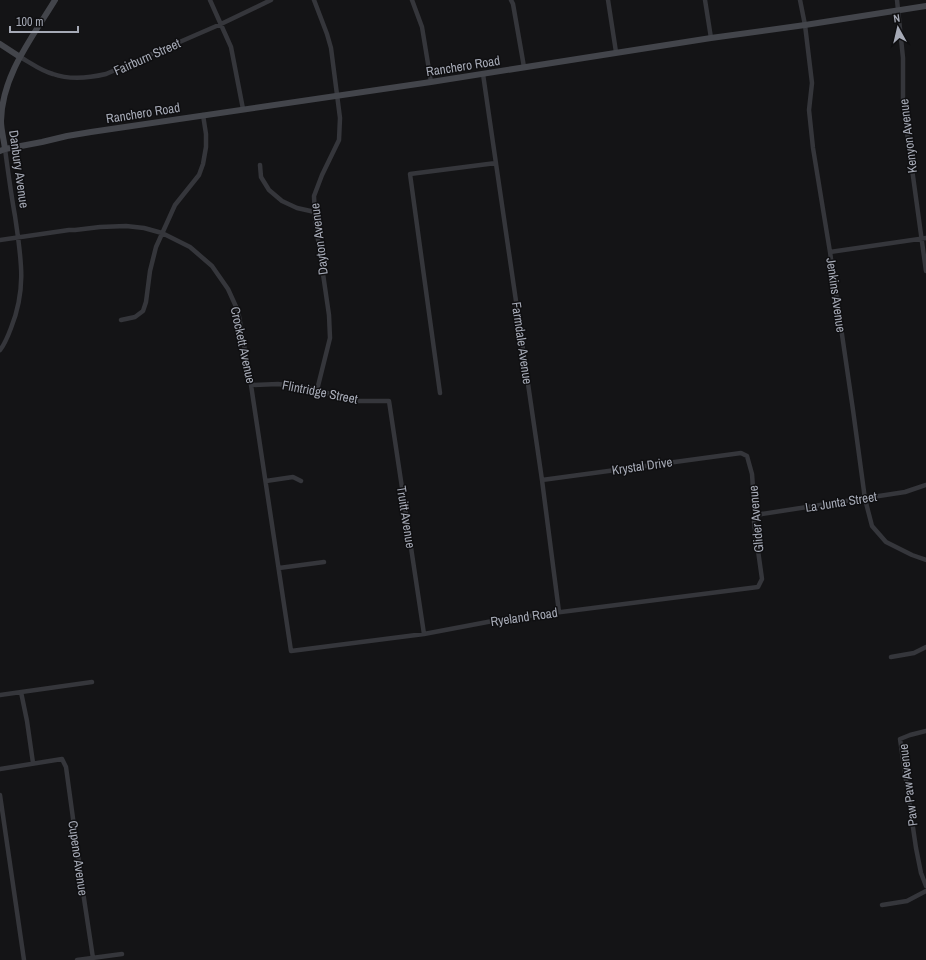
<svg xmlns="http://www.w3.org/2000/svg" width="926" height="960" font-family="'Archivo Narrow',sans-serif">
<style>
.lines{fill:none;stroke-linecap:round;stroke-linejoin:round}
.street{stroke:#35363b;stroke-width:4.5}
.secondary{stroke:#43454b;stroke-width:6}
.labels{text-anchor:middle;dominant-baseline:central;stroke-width:3;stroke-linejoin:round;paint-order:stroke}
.street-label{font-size:13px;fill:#a6aab6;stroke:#0f0f11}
</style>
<rect width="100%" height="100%" fill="#141416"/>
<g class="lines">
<path class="street" d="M210 0 231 47 243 109
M314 0 327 34 331 48 340 118 339 140 322 175 314 196 315 219 329 315 330 338 317 390
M412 0 422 27 431 82
M511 0 513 4 524 67
M608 0 616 52
M705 0 711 38
M800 0 805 25 812 83 809 110 813 148 830 252 853 410 865 499 872 526 886 542 912 555 926 560
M897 0 903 58V103L926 271
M20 57C31 63 41 71 53 74 70 80 89 78 106 74L221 24 271 0
M483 74 542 480 559 612
M260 165 261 177 269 190 282 201 297 208 315 212
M0 240 69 230H75L100 227 126 226 144 228 162 233 190 247 212 266 228 289 238 311 251 385 291 651 424 634 498 620 758 587 762 579 754 522 755 515 752 474 747 456 741 453 542 480
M830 252 926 238
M121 320 135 317 143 311 146 302 150 271 156 247 175 205 199 175 203 164 206 147V134L203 115
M0 350C5 344 8 336 11 328 27 288 21 258 15 216 11 194 8 171 5 149
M251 385 278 384 314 389 353 401H389L424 634
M440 393 410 174 496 163
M266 481 293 477 301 481
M755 515 905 492 926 485
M279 568 324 562
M891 657 914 653 926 647
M21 692 27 721 33 763
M0 695 92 682
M926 731 910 735 900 739 916 848 921 873 926 886
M0 769 62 759 66 767 83 892 93 958
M0 795 24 960
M882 905 907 901 926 891
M77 960 122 954"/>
<path class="secondary" d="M0 44 20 57
M5 149C4 140 1 130 1 121 2 75 32 38 55 0
M0 151 5 149 42 142 67 136 91 132 431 82 711 38 805 25 926 6"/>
</g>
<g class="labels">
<g class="street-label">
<text transform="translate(147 57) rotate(-24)">Fairburn Street</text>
<text transform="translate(463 66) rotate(-9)">Ranchero Road</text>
<text transform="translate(143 113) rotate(-9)">Ranchero Road</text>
<text transform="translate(908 136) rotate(-97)">Kenyon Avenue</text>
<text transform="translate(19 169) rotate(82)">Danbury Avenue</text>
<text transform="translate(319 239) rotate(-97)">Dayton Avenue</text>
<text transform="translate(836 295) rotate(82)">Jenkins Avenue</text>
<text transform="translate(522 343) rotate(82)">Farmdale Avenue</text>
<text transform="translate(243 345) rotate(78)">Crockett Avenue</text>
<text transform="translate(320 392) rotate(11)">Flintridge Street</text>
<text transform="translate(642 466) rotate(-8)">Krystal Drive</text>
<text transform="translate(841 502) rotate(-9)">La Junta Street</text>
<text transform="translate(406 517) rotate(81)">Truitt Avenue</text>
<text transform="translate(756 519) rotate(-95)">Glider Avenue</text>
<text transform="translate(524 617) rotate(-8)">Ryeland Road</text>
<text transform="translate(908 785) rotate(-97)">Paw Paw Avenue</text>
<text transform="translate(78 858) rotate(82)">Cupeno Avenue</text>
</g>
</g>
<g transform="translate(898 28) rotate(352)" stroke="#0f0f11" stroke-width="3" paint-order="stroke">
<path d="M0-3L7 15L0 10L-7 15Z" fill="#a6aab6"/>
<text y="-6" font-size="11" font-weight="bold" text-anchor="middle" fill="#a6aab6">N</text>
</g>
<path d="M10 26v6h68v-6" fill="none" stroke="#a6aab6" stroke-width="2"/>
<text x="16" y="26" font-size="12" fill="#a6aab6" stroke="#0f0f11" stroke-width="3" paint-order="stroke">100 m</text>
</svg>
